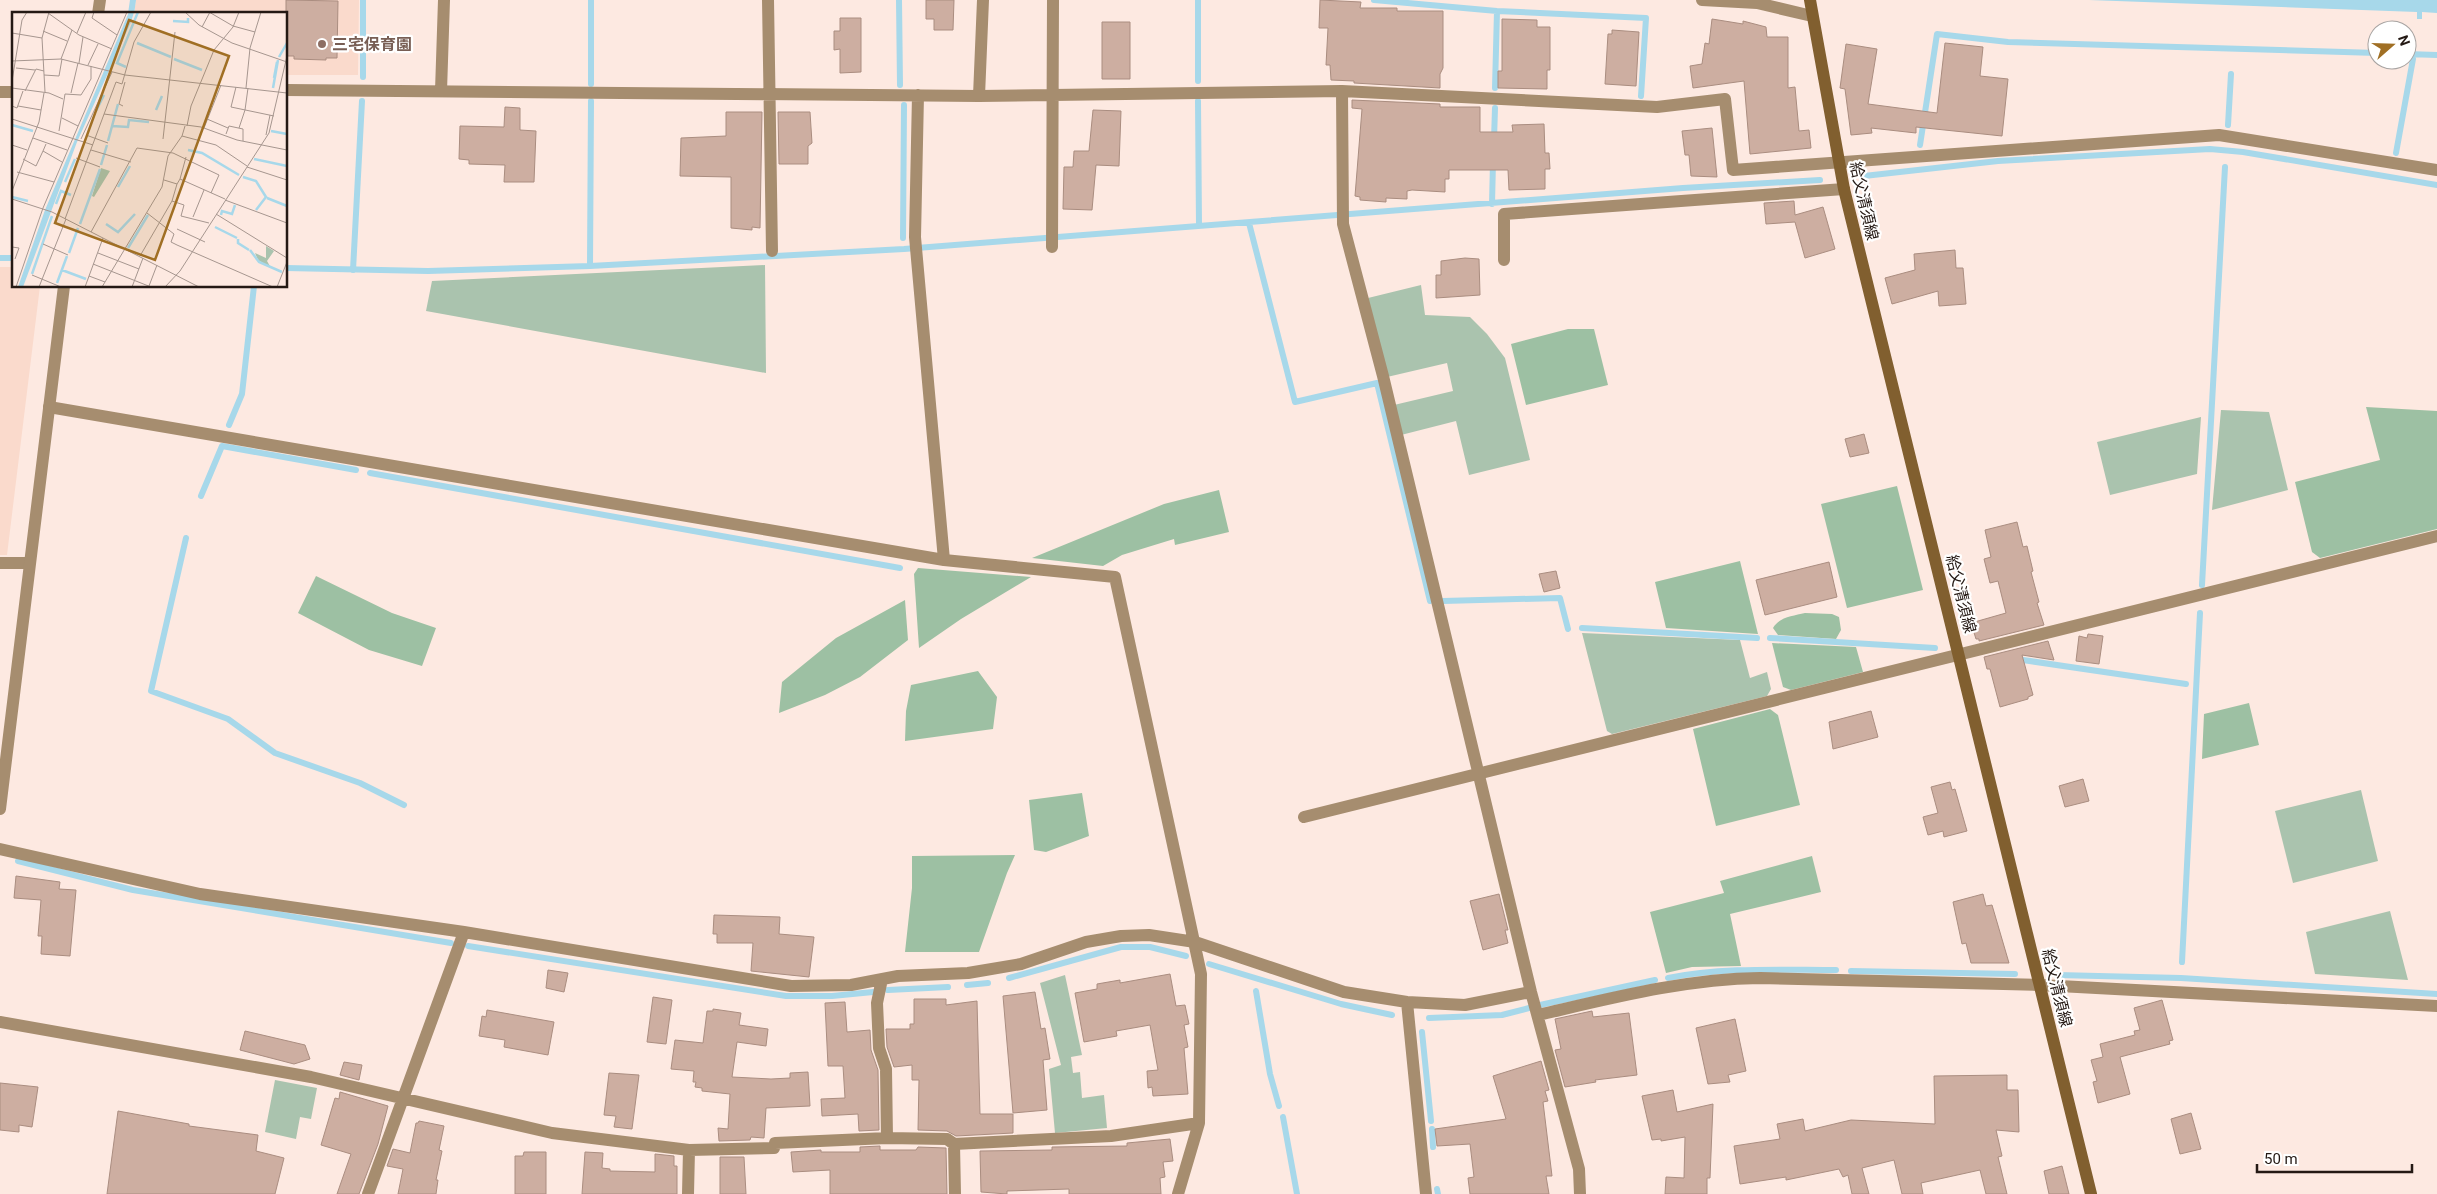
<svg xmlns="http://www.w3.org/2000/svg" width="2437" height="1194" font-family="Roboto,'Noto Sans JP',sans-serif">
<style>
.built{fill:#fadacc}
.green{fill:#aac3ae}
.forest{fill:#9dc0a3}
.water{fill:#a7d8ea}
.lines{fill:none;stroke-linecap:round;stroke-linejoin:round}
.stream{stroke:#a7d8ea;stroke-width:6}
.building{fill:#cdaea1;stroke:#aa8d80}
.minor{stroke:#a68d6f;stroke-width:12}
.tertiary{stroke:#a68d6f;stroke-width:12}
.secondary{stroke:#815f2f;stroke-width:12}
.education-dot{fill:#8d6e63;stroke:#fff;stroke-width:2}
.labels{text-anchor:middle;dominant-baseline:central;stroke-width:4.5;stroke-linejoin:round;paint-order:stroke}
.education-label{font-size:16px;font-weight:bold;fill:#785e54;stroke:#fff;text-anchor:start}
.street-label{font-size:16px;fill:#241914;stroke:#fff}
.inset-river{fill:none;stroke:#a7d8ea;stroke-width:2.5}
.inset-road{fill:none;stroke:#a6968f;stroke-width:1}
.view{fill:#a06f24;fill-opacity:0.15;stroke:#a06f24;stroke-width:2.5}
.inset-edge{fill:none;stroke:#241914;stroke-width:2.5}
</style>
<rect width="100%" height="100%" fill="#fde9e1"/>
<path class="built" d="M136 0H359L358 75H286V14H134Z
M0 267H14V286H40L7 555H0Z"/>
<path class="green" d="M765 265 766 373 426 311 432 281Z
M1421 285 1425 315 1470 317 1487 334 1505 358 1530 460 1469 475 1456 421 1401 435 1394 405 1453 391 1447 363 1387 377 1368 298Z
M2221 410 2269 412 2288 490 2212 510Z
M2201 417 2197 474 2110 495 2097 442Z
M1582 633 1740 640 1750 678 1767 672 1771 689 1767 696 1612 734 1607 731Z
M2361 790 2378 861 2293 883 2275 811Z
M2390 911 2408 980 2315 974 2306 932Z
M1065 975 1082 1055 1071 1057 1073 1073 1080 1072 1082 1098 1104 1095 1107 1128 1055 1133 1049 1069 1061 1065 1040 983Z
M275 1080 317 1088 311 1119 300 1117 296 1139 265 1132Z"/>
<path class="forest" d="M1568 329H1594L1608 385 1526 405 1511 344Z
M2366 407 2437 411V529L2320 558 2312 552 2295 482 2380 460Z
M1897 486 1923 590 1847 608 1821 504Z
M1219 490 1229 532 1175 545 1174 539 1122 555 1103 566 1032 558 1164 504Z
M1740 561 1758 634 1666 628 1655 582Z
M918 568 1031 577 961 619 919 648 914 574Z
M316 576 392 613 436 628 422 666 369 650 298 613Z
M905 600 908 640 860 677 825 695 779 713 782 682 836 638Z
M1805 613 1832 614 1839 617 1841 630 1836 639 1778 635 1773 628C1779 617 1793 616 1805 613Z
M1772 643 1856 647 1863 672 1791 690 1783 687Z
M978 671 997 697 993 729 905 741 906 711 911 685Z
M2249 703 2259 745 2202 759 2204 714Z
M1770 709 1778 715 1800 805 1716 826 1693 729Z
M1082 793 1089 836 1046 852 1034 850 1029 800Z
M1015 855 1007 873 979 952H905L912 888V856Z
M1812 856 1821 892 1730 914 1741 966 1692 967 1666 973 1650 912 1724 893 1720 881Z"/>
<path class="water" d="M2089 0H2437V13L2422 12V19H2417V12Z"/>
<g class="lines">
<path class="stream" d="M899 0 900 85
M1198 0V81
M1374 0 1497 11 1646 18 1641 96
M131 14 133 0
M2407 54 2437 55
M363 77V0
M591 84V0
M1495 88 1497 11
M1198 101 1199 226
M2228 125 2231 74
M1494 140 1495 108
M1920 145 1937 34 2008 42 2377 53
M2396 153 2413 59
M1864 176 1998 161 2210 149 2243 152 2437 185
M1492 204 1493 162
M1249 223 1295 402 1377 383 1430 601
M903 238 904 105
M0 258H14
M590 266 591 101
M286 268 428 271 590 266 904 249 1683 188 1820 180
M353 270 362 101
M229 425 242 394 254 286
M370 473 900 568
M201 496 222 446 356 470
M186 538 151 691 228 719 275 753 360 783 404 805
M2202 585 2225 167
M1443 601 1560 598 1568 629
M1582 628 1757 638
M1770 638 1935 648
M2016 659 2186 684
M18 861 133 890 451 943
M468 946 786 996H832L873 992
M2182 962 2200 613
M1209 964 1341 1004 1392 1015
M1851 971 2015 974
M2057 975 2181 978 2437 994
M1009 978 1121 947H1150L1186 956
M1668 978C1723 967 1780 970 1836 970
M967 985 988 983
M888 990 948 987
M1256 991 1270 1074 1279 1106
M1540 1005 1655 980
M1429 1018 1502 1015 1529 1008
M1422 1032 1431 1121
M1283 1117 1297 1194
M1432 1129 1433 1147
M1437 1189 1438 1194"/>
</g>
<path class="building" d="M286 0 338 1 337 58H326V60L294 59V56H286Z
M926 0H954L953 30H934V19H926Z
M1320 0 1361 2 1360 8H1397V11H1443V68L1440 74V88L1354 83V81L1331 80 1330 65H1326L1328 28H1319Z
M840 18H861V72L840 73V49L834 50V31H840Z
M1502 19 1537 20V27H1550V70H1547V89L1498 88V71H1502Z
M1712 19 1743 24V21L1766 27 1767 37H1788V88L1795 87 1799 131 1809 130 1811 148 1750 154 1744 81 1693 88 1690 66 1702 64 1705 43 1709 44Z
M1102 22H1130V79H1102Z
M1612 30 1639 32 1636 86 1605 84 1608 34H1612Z
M1945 43 1983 47 1980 76 2008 79 2002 136 1916 127V133L1871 128 1872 133 1851 135 1845 89 1840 88 1846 44 1877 49 1868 104 1937 113Z
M1352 100 1440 104V107H1480V132H1513L1512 125 1544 124 1545 153H1549L1550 169H1545V189L1509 190 1508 170H1449V179H1445V192L1412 190 1407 191V199L1386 198V202L1360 200V197L1355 196 1362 109 1352 108Z
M505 107 520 108V130L536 131 534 182H504L505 165 469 164V160L459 159 460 126 504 127Z
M1093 110 1121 111 1119 166 1096 165 1092 210 1063 209 1064 167H1073L1074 151H1089Z
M726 112H762L760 228 752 227V230L731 228V177L680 176 681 138 726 136Z
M778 112H810L812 143 808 146V164H779Z
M1712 128 1717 177 1691 176 1689 155H1685L1682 131Z
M1794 201 1795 215 1823 207 1835 249 1805 258 1795 222 1766 224 1764 203Z
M1955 250 1956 268H1963L1966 304 1939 306 1938 291 1892 304 1885 278 1915 270 1914 254Z
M1465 258 1479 259 1480 295 1436 298V275H1441V261Z
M1864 434 1869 453 1850 457 1845 439Z
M2017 522 2023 547 2027 546 2033 571 2031 572 2039 602 2037 603 2044 625 1979 641V639H1976L1971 623 2006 613 1998 581 1990 583 1984 559 1991 557 1985 530Z
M1829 562 1837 597 1765 615 1756 580Z
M1556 571 1560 588 1544 592 1539 574Z
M2088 634 2103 636 2099 664 2076 661 2079 636 2087 638Z
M2048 641 2054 660 2022 655 2033 695 2028 697V699L2000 707 1990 669H1987L1984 657Z
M1871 711 1878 737 1833 749 1829 722Z
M2083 779 2089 801 2065 807 2059 786Z
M1950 782 1952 790 1955 789 1967 831 1944 837 1943 831 1928 835 1923 817 1938 813 1931 787Z
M16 876 60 882 59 889 76 890 70 956 41 954 42 936H38L41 900 14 898Z
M1499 894 1508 930H1505L1508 943 1483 950 1470 901Z
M1983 894 1986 906 1992 905 2009 963H1971L1966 943 1962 944 1953 902Z
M714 915 780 917 779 934 814 937 809 977 751 971 753 943H717V934H713Z
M548 970 568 973 564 992 546 988Z
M1170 974 1176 1006 1185 1005 1189 1024 1184 1025 1188 1047 1184 1048 1188 1094 1153 1096 1152 1087 1148 1088 1147 1071 1158 1070 1150 1025 1116 1031 1117 1036 1084 1042 1075 993 1097 989V984L1120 980V983Z
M1035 992 1041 1029 1045 1028 1050 1059 1043 1060 1047 1110 1013 1113 1003 996Z
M653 997 672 1000 666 1044 647 1042Z
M914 999H946V1005L977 1001 980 1114H1013V1133L956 1136 947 1131 918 1130 919 1080H912V1065L894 1067 887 1047 886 1029H910V1024H914Z
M2162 1000 2173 1040 2169 1041 2170 1044 2120 1057 2130 1094 2098 1103 2093 1082 2097 1081 2091 1060 2103 1057 2100 1044 2135 1035 2134 1031 2140 1030 2134 1008Z
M845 1002 847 1032 870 1030 871 1050 878 1070 879 1130 859 1131 858 1114 822 1116 821 1099 845 1098 843 1066H828L825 1003Z
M713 1009 741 1013 739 1025 768 1029 766 1046 737 1042 732 1077 771 1079 790 1078V1073L808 1072 810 1106 766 1108 764 1138 751 1137 750 1140 719 1141 718 1128 728 1129 730 1094 702 1091V1088L695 1087 696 1082H693L694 1071 671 1069 675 1040 703 1043 707 1011H713Z
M487 1010 554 1022 548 1055 504 1047 505 1040 479 1036 482 1016 486 1017Z
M1592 1011 1593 1017 1629 1013 1637 1075 1595 1080 1596 1082 1565 1087 1555 1050 1561 1049 1555 1019Z
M1735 1019 1746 1071 1728 1075 1730 1082 1708 1084 1696 1028Z
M245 1031 305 1045 310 1059 294 1064 240 1050Z
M1541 1061 1549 1090 1545 1091 1548 1101 1543 1102 1552 1176H1546L1549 1194H1470L1468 1178 1474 1177 1470 1144 1437 1146 1435 1129 1506 1119 1493 1076Z
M344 1062 362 1065 359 1080 340 1075Z
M609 1073 639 1075 632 1129 614 1127 616 1116 604 1115Z
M2007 1075V1090H2018L2019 1132 1996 1130 2002 1156 1998 1157 2007 1194H1986L1980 1170 1921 1183 1923 1194H1902L1894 1160 1862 1168 1869 1194H1852L1848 1175 1843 1177 1839 1169 1786 1180V1177L1740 1184 1734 1146 1780 1139 1777 1124 1803 1119 1805 1131 1851 1120 1935 1124 1934 1076Z
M0 1083 38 1087 32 1127 19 1125V1132L0 1130Z
M1673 1090 1677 1112 1713 1104 1710 1178H1707V1194H1665L1666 1177 1684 1178 1685 1137 1661 1141V1139L1652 1140 1642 1096Z
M340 1092 388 1106 378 1144 359 1194H337L351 1154 321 1145 335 1098 339 1099Z
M118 1111 189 1124V1126L258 1135 256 1151 284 1158 275 1194H107Z
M2191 1113 2201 1149 2180 1154 2171 1119Z
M419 1121 444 1126 439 1150 442 1151 436 1180H438L436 1194H398L403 1169 387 1166 393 1149 410 1153 416 1123H418Z
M1170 1139 1173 1161 1163 1162 1165 1177 1160 1178 1161 1194H1069V1189L1007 1191V1194L981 1192 980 1151 1052 1150V1147L1127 1146V1143Z
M880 1146V1150H916L918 1147 946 1148 947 1194H830V1170L793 1172 791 1152 821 1150V1152H860V1147Z
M524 1152H546V1194H515V1156H523Z
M585 1152 603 1153 602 1168 610 1169V1171L655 1172V1154L674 1156V1166H677V1194H582Z
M720 1157H744L746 1194H720Z
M2062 1166 2069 1194H2049L2044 1171Z"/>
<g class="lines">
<path class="minor" d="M768 0 772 251
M1702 0 1757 3 1812 16
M286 90 979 96 1342 91 1657 107 1725 99 1733 170 2219 135 2437 170
M441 91 444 0
M1342 91 1343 224 1383 376 1531 992 1579 1169 1580 1194
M0 92H14
M918 95 915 237 944 560
M979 96 983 0
M1052 247 1053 0
M1504 260V214L1844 189
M49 407 944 560 1115 577 1201 974 1199 1123 1178 1194
M0 563H29
M1304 817 2437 536
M0 849 200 894 464 932 791 986 851 985 898 976 968 973 1021 964 1086 942 1121 936 1149 935 1195 942 1344 992 1407 1002 1465 1005 1531 992
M882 979 877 1003 879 1048 886 1069 887 1138 947 1139 954 1144 955 1194
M1407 1002 1426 1194
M1538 1015C1612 998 1684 979 1760 978L2040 985 2437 1006
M0 1022 311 1077 552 1133 689 1150 688 1194
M954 1144 1111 1136 1199 1123
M689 1150 774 1148 775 1143 887 1138
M368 1194 464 932"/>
<path class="tertiary" d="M98 14 100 0
M0 809 64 286"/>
<path class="secondary" d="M1810 0 1844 189 2091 1194"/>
</g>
<circle class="education-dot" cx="322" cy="44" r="5"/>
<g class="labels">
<g class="education-label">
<text x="332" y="44">三宅保育園</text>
</g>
<g class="street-label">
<text transform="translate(1864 201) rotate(77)">給父清須線</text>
<text transform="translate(1961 594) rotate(76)">給父清須線</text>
<text transform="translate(2057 988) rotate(76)">給父清須線</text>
</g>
</g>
<g transform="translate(12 12)">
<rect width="275" height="275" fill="#fde9e1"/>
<path d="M89 156 98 159 82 185 80 184ZM254 234 262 239 255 249 259 256 246 248 243 241 254 246Z" fill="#aac3ae"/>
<path d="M117 0H122L119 10 65 130 11 275H6L33 198Z" fill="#a7d8ea"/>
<path class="inset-river" d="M161 9 176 10V6M125 31 159 45M267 45 275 31M162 47 190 58M114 55 105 51 126 0M262 66 265 50M261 76 266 48M144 98 150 84M84 99 92 83M0 113 21 119M100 114 116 115 117 108 137 110M259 119 275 122M96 129 106 92M176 138 190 141 227 163M242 147 275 154M89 153 95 133M231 165 244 169 254 185 244 198M53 170 63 147M106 175 118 154M0 185 16 189M255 186 275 194M44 192 49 179 59 183M209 203 210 199 220 202 223 193M68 212 88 157M94 212 106 220 123 202M203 215 225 226M226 227V231L237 238M116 236 136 203M238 238 247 250 270 260M57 241 66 216M50 258 74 267M20 262 40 204M45 271 55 244"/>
<path class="inset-road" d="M82 0 80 6 105 23M173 0 187 13 220 31 275 50M197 0 221 14 243 20M36 1 67 23 100 37M190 15 198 0M31 19 55 29M0 21 30 26M65 21 74 0M49 47 60 18M0 49 49 47 113 63 275 81M67 51 71 25M76 53 86 32M4 56 23 58M32 63 47 64 50 47M0 69 10 8 15 0M224 75 219 95 262 104M0 76 37 81 51 87M234 76 238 36 249 0M13 79 24 57 32 59M33 80 30 26 37 0M59 81 66 51M0 94 5 96 11 79M6 94 29 98M111 94 107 92 113 70M233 98 236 76M92 102 189 115 225 128 275 138M50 106 66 114M0 107 81 133M195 107 216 116M175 114 179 94 202 38 221 15 227 0M192 116 209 73M227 116 233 98M47 119 53 82 69 83 79 67V54M214 122 217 114 231 117V129M74 123 96 131M254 123 258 103M170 124 204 133 235 154M21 126 55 138M69 127 100 60M151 127 163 20M34 132 31 139 50 150M0 133 15 138M79 138 119 150M64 146 88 155M11 147 24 154 31 139M235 155 275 168M5 160 42 170M168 167 174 145M152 168 165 172 168 167 213 187M0 179 27 110 32 81M0 187 40 200 187 275M213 188 275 211M160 189 165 172M135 201 162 222 159 230 165 233 261 275M204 202 275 246M181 205 192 178M53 207 104 70 110 72 122 30 139 0M165 217 193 230M79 220 125 136 161 141 207 163 199 181M31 232 56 243M0 235 7 236 3 247M86 241 127 257M128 244 160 189 172 193 169 204 197 211M81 252 139 275M20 263 49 275M77 264 93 270M137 274 145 253M4 275 31 196 115 0M27 275 54 207M73 275 91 226M90 275 150 175 156 144 170 124 173 114M120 275 131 246M153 275 168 259 257 121 275 44M265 275 275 250"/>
<path class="view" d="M117 8 217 44 143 248 43 211Z"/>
<rect width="275" height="275" class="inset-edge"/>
</g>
<g transform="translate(2392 45) rotate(70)"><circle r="24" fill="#ffffff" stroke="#a7a3a1"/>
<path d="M0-4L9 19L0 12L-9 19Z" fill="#a06f24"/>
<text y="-8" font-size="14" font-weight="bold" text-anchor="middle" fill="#241914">N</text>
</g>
<path d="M2257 1164v8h155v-8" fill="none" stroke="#241914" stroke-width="2.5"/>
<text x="2264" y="1164" font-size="15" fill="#241914" stroke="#ffffff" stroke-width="4" paint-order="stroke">50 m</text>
</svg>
